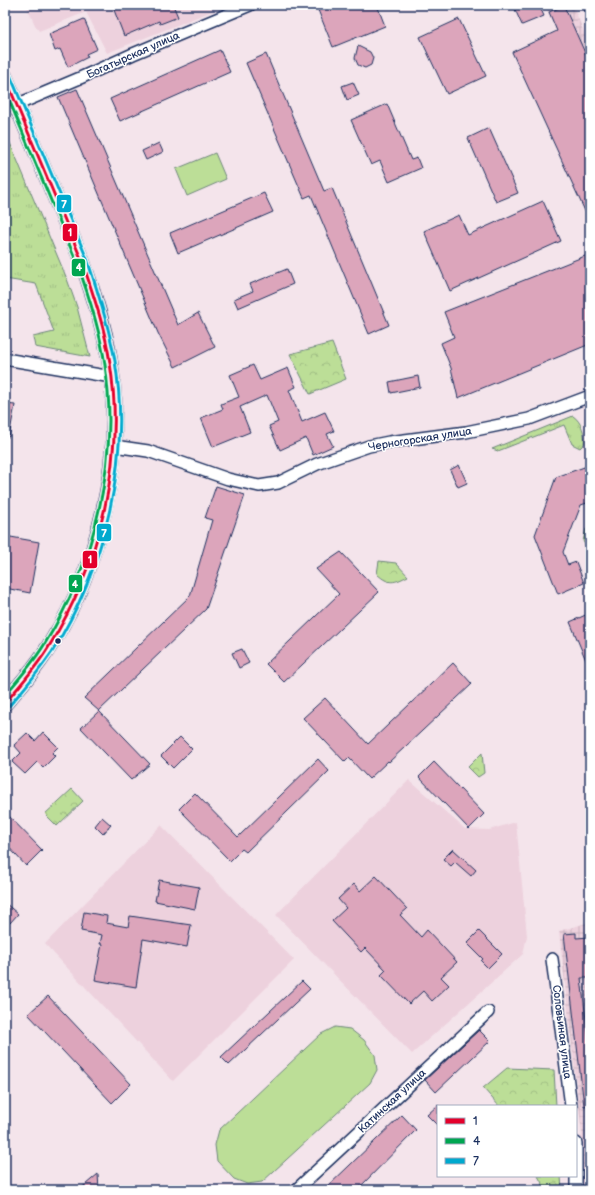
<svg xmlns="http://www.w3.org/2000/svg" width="595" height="1195" font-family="'Balsamiq Sans',sans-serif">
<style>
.built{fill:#edd1dd}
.industrial{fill:url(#industrial-grid)}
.grass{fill:url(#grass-tufts);stroke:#6c867a}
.forest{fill:url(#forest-crowns);stroke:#6c867a}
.pitch{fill:#bcde97;stroke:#6c867a}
.building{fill:#dca5bb;stroke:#1b2f5e}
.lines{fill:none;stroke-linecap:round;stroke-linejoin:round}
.minor-casing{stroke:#1b2f5e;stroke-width:14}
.major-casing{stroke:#1b2f5e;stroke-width:17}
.minor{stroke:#fff;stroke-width:11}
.major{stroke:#fddf80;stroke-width:14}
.bus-1-casing{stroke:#fff;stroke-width:6}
.bus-2-casing{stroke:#fff;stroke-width:6}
.bus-3-casing{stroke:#fff;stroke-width:6}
.bus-1{stroke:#e4002b;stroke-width:3}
.bus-2{stroke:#00a651;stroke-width:3}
.bus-3{stroke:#00a9ce;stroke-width:3}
.bus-dot{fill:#1b2f5e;stroke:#fff;stroke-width:1.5}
.labels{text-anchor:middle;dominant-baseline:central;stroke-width:3;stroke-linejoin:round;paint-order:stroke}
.street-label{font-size:11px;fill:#1b2f5e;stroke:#fff}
.line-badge{stroke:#fff;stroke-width:1.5}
.badge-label{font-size:11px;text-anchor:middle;font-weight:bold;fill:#fff}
</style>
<defs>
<pattern id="industrial-grid" width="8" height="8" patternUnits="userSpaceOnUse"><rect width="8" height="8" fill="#edd1dd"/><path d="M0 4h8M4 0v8" fill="none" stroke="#cbb4c0"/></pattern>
<pattern id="grass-tufts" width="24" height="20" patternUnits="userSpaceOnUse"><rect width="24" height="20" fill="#bcde97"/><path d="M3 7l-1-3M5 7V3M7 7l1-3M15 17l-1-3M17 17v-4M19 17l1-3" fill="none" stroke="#a1bf85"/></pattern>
<pattern id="forest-crowns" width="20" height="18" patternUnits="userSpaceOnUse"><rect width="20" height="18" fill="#bcde97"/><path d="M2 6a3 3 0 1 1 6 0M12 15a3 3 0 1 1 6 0" fill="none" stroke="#a1bf85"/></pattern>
</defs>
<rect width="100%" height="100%" fill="#f4e4eb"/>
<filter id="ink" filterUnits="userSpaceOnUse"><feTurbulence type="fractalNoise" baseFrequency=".025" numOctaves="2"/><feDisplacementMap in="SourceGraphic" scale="8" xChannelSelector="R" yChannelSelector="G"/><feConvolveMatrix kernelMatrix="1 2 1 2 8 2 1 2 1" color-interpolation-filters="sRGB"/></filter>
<g filter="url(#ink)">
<path class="built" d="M26 5H227L107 53 86 12 39 31 35 25Z
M409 780 465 829 489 830 516 822 527 936 523 954 412 1054 276 915Z
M161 825 294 960 173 1081 45 944Z"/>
<path class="industrial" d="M546 5H573L590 48V109L549 14Z
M590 922V1190H576V1163L582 1134 559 931Z"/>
<path class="grass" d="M5 131 67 279 77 307 90 357 35 347 33 337 54 332 36 284 5 279Z
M573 416C581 421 586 435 584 444L580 448 572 444 564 425 498 451 492 449Z
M590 527V554L583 541 586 529Z"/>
<path class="forest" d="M332 343 346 379 310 394 290 354Z
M379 561 396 563 408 576C394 583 389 585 377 574Z
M482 753 484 773 478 777 468 767Z
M72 789 83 801 57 826 45 814Z
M507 1068 554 1070 556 1106H499L483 1088Z
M538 1176H561L562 1190H541L543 1185Z"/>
<path class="pitch" d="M215 153 226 179 187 196 176 169Z
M335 1027 350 1029 364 1040 375 1055 377 1070 370 1083 262 1182 247 1184 234 1179 217 1161 215 1145 219 1130 321 1034Z"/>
<path class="building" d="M125 5H173L178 17 160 24 159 21 124 36 114 10Z
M316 5H377L385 26 333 47Z
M513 5H539L544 16 522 25Z
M564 6 590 64V222L512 52 557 31 549 12Z
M84 19 97 49 86 54 88 57 68 67 60 49 55 51 49 34Z
M459 19 486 76 447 94 420 37Z
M358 46 370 52 373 58 371 65 365 68 358 65 355 58Z
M220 50 230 72 120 121 110 99Z
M266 54 324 191 332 188 389 325 369 334 311 195 304 198 246 63Z
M353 82 359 95 347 100 342 86Z
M77 89 178 325 198 313 215 347 175 367 158 333 58 97Z
M387 104 411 160 417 158 421 168 389 182 380 161 371 165 351 120Z
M489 128 518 193 496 202 468 138Z
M159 143 163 152 146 160 142 151Z
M264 193 273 212 178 253 170 233Z
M543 201 561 241 450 291 424 231 459 215 468 235Z
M590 254V344L458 398 451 368 441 343 454 337 444 312Z
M287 269 293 284 238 308 234 299 253 291 250 284Z
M253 365 260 380 288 368 296 387 289 390 302 422 325 412 334 431 327 434 333 446 313 455 306 438 280 450 269 426 278 422 267 395 240 407 250 432 213 447 201 418 223 409 221 404 239 397 230 375Z
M418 376 420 387 391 393 389 382Z
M5 404 15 405 9 437 5 436Z
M459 465 467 483 458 487 450 470Z
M590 465V502L581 505 563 552 568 565 576 562 584 583 558 594 535 535 556 477Z
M216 486 245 495 206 609 99 711 84 698 190 596 212 520 205 518Z
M5 536 39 542 30 593 5 588Z
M341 552 379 592 284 682 266 664 339 594 316 569Z
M590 613V670L570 622Z
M242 649 249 663 239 668 232 653Z
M453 663 472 684 389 762 388 761 369 779 349 758 345 762 303 718 325 698 368 744Z
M99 711 150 764 131 780 81 728Z
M43 732 58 747 52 753 55 756 43 768 37 762 25 774 12 762 21 753 14 745 27 733 35 741Z
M180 737 192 749 173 768 161 756Z
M318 759 329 771 246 852 242 849 230 861 179 809 195 793 238 837Z
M434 762 484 814 469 829 419 777Z
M5 812 42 850 26 866 5 843Z
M102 817 111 825 103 834 95 826Z
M453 849 476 870 471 876 455 862 451 866 443 859Z
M376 876 407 909 400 915 421 937 427 930 457 962 441 977 449 985 432 1001 423 991 409 1004 381 975 386 970 365 948 361 952 332 921 346 908 338 899 354 884 360 891Z
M159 880 199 887 195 909 155 901Z
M5 903 18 914 10 923 5 918Z
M84 912 107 916 106 923 128 927 130 916 191 925 187 947 143 939 136 987 95 980 102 944H100L102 935 81 931Z
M479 931 502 954 488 968 481 961 483 959 467 943Z
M576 933V938L590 937V978H581L590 1053V1105L584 1106 564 934Z
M302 981 310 989 229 1065 221 1057Z
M48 996 131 1084 112 1103 28 1014Z
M479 1030 490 1041 436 1092 425 1080Z
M438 1105V1126L427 1115Z
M402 1115 416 1130 357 1190H324Z
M98 1174 99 1190H79Z"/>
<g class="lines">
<defs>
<path id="minor" d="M590 5V6
M16 105 80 78 133 54 250 5
M5 359 112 377
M114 446 148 451 228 479 259 486 278 483 317 464 369 446 389 442 466 432 529 419 590 396
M552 959 571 1106
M576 1143V1190
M296 1190 488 1012"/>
<path id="major" d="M5 77 82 261C95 299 108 338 112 378 122 464 98 567 53 640 40 663 22 683 5 703"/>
</defs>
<use href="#minor" class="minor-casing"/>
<use href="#major" class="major-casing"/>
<use href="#minor" class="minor"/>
<use href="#major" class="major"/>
<defs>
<path id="bus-1" d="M5 77 82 261C93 294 105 328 110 363 125 460 100 565 48 648 36 668 20 685 5 703"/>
<path id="bus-2" d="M5 90 77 263C89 296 100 330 105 365 119 460 95 564 44 645 33 663 19 679 5 695"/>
<path id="bus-3" d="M9 706C24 689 39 671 52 652 105 568 131 459 115 361 109 326 98 292 87 259L10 75"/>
</defs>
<use href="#bus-1" class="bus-1-casing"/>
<use href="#bus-2" class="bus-2-casing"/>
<use href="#bus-3" class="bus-3-casing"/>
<use href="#bus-1" class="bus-1"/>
<use href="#bus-2" class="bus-2"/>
<use href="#bus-3" class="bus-3"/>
</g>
</g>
<circle class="bus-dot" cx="58" cy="641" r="3.5"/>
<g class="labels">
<g class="street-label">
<text transform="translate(133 55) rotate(-24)">Богатырская улица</text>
<text transform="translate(420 439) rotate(-9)">Черногорская улица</text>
<text transform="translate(562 1032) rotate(83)">Соловьиная улица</text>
<text transform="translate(392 1101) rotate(-43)">Катинская улица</text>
</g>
</g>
<g class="line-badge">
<rect x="56" y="194" width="16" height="19" rx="4" fill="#00a9ce"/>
<rect x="62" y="223" width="16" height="19" rx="4" fill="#e4002b"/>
<rect x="71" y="258" width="15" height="19" rx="4" fill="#00a651"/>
<rect x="96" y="523" width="16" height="19" rx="4" fill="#00a9ce"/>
<rect x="82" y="550" width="16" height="19" rx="4" fill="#e4002b"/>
<rect x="68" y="574" width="15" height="19" rx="4" fill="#00a651"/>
</g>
<g class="badge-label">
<text x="64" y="208">7</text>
<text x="70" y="236">1</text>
<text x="79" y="271">4</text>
<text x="104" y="537">7</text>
<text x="90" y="563">1</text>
<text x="75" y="588">4</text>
</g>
<rect width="595" height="1195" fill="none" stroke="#fff" stroke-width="20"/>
<rect x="10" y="10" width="575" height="1175" fill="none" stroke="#1b2f5e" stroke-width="1.5" filter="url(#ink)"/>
<rect x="437" y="1105" width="140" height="72" fill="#ffffff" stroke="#a4acbf"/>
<rect x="445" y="1118" width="20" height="6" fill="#e4002b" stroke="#a4acbf"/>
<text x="473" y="1125" font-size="12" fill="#1b2f5e">1</text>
<rect x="445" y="1138" width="20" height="6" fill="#00a651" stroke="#a4acbf"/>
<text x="473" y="1145" font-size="12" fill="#1b2f5e">4</text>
<rect x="445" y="1158" width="20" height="6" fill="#00a9ce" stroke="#a4acbf"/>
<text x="473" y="1165" font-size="12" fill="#1b2f5e">7</text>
</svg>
